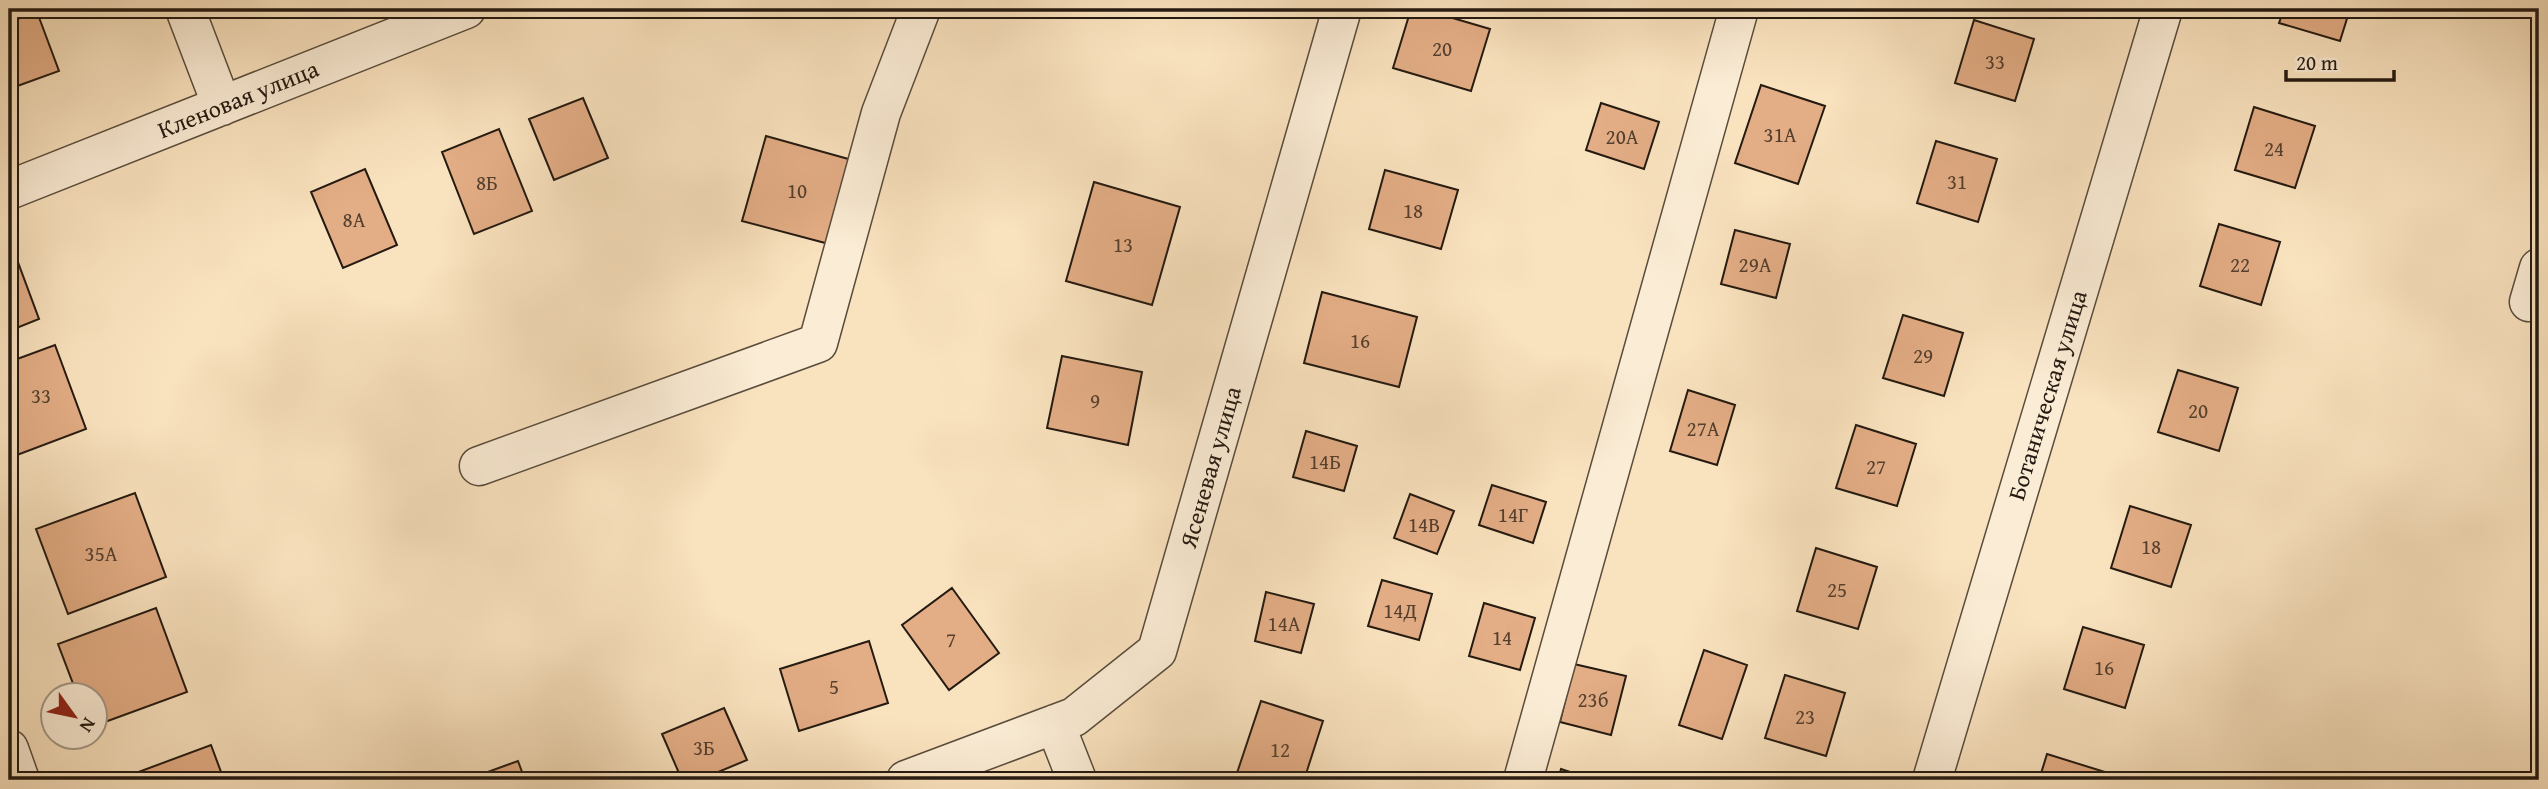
<svg xmlns="http://www.w3.org/2000/svg" width="2548" height="789" font-family="'Gentium Book Plus',serif">
<style>
.building{fill:#e3ad85;stroke:#241a11;stroke-width:2}
.lines{fill:none;stroke-linecap:round;stroke-linejoin:round}
.minor-casing{stroke:#594c3c;stroke-width:41}
.minor{stroke:#fbecd5;stroke-width:38}
.labels{text-anchor:middle;dominant-baseline:central;stroke-width:6;stroke-linejoin:round;paint-order:stroke}
.number-label{font-size:21px;fill:#543f2e}
.street-label{font-size:24px;fill:#241a11;stroke:#fbecd5}
</style>
<rect width="100%" height="100%" fill="#f9e2be"/>
<filter id="stains"><feTurbulence type="fractalNoise" baseFrequency=".00286" numOctaves="4"/><feColorMatrix values="0 0 0 0 .2 0 0 0 0 .09 0 0 0 0 .02 0 0 0 .5 -.17"/></filter>
<radialGradient id="worn" r=".72"><stop offset=".6" stop-color="#630" stop-opacity="0"/><stop offset="1" stop-color="#630" stop-opacity=".3"/></radialGradient>
<path class="building" d="M1411 9H1422L1490 29 1471 91 1393 68Z
M2284 9H2350L2340 41 2279 23Z
M37 12 59 71 9 89V22Z
M1974 20 2034 39 2015 101 1955 83Z
M1761 85 1825 106 1798 184 1735 163Z
M583 98 608 158 554 180 529 119Z
M1601 103 1659 122 1644 169 1586 150Z
M2254 107 2315 126 2295 188 2235 170Z
M499 129 532 211 474 234 442 152Z
M766 136 852 160 829 244 742 221Z
M1936 141 1997 159 1978 222 1917 203Z
M365 169 397 245 343 268 311 192Z
M1385 170 1458 190 1441 249 1369 229Z
M1094 182 1180 207 1152 305 1066 281Z
M2219 224 2280 242 2261 305 2200 286Z
M1735 230 1790 244 1776 298 1721 284Z
M9 238 39 319 9 331Z
M1322 292 1417 317 1399 387 1304 363Z
M1903 315 1963 333 1944 396 1883 378Z
M55 345 86 429 9 458V362Z
M1062 356 1142 372 1128 445 1047 428Z
M2178 370 2238 388 2219 451 2158 432Z
M1688 390 1735 405 1717 465 1670 451Z
M1856 425 1916 444 1897 506 1836 488Z
M1306 431 1357 446 1344 491 1293 477Z
M1492 485 1546 502 1533 543 1479 525Z
M135 493 166 577 68 614 36 529Z
M1410 494 1454 511 1437 554 1394 538Z
M2130 506 2191 525 2171 587 2111 568Z
M1816 548 1877 567 1858 629 1797 611Z
M1382 580 1432 594 1419 640 1368 626Z
M952 588 999 653 949 690 902 625Z
M1266 592 1314 604 1301 653 1255 641Z
M1484 603 1535 618 1520 670 1469 656Z
M156 608 187 692 94 726V694H77L58 644Z
M2083 627 2144 645 2125 708 2064 689Z
M869 641 888 703 799 731 780 669Z
M1704 650 1747 665 1722 739 1679 725Z
M1574 664 1626 676 1611 735 1560 722Z
M1785 675 1845 693 1826 756 1765 738Z
M1261 701 1323 721 1304 780H1247L1236 776Z
M724 708 747 760 699 780H682L662 734Z
M211 745 224 780H117Z
M2047 754 2108 773 2106 780H2039Z
M518 761 525 780H466Z
M1561 769 1594 780H1558Z"/>
<g class="lines">
<defs>
<path id="minor" d="M185 9 222 106
M9 190 466 9
M2529 302 2539 268
M479 466 818 343 881 113 921 9
M1055 724 1077 780
M9 749 20 780
M906 780 1074 717 1157 651 1342 9
M1523 780 1739 9
M1932 780 2163 9"/>
</defs>
<use href="#minor" class="minor-casing"/>
<use href="#minor" class="minor"/>
</g>
<g class="labels">
<g class="number-label">
<text x="1442" y="48">20</text>
<text x="1995" y="61">33</text>
<text x="1780" y="134">31А</text>
<text x="1622" y="136">20А</text>
<text x="2274" y="148">24</text>
<text x="1957" y="181">31</text>
<text x="487" y="182">8Б</text>
<text x="797" y="190">10</text>
<text x="1413" y="210">18</text>
<text x="354" y="219">8А</text>
<text x="1123" y="244">13</text>
<text x="1755" y="264">29А</text>
<text x="2240" y="264">22</text>
<text x="1360" y="340">16</text>
<text x="1923" y="355">29</text>
<text x="41" y="395">33</text>
<text x="1095" y="400">9</text>
<text x="2198" y="410">20</text>
<text x="1703" y="428">27А</text>
<text x="1325" y="461">14Б</text>
<text x="1876" y="466">27</text>
<text x="1513" y="514">14Г</text>
<text x="1424" y="524">14В</text>
<text x="2151" y="546">18</text>
<text x="101" y="553">35А</text>
<text x="1837" y="589">25</text>
<text x="1400" y="610">14Д</text>
<text x="1284" y="623">14А</text>
<text x="1502" y="637">14</text>
<text x="951" y="639">7</text>
<text x="2104" y="667">16</text>
<text x="834" y="686">5</text>
<text x="1593" y="699">23б</text>
<text x="1805" y="716">23</text>
<text x="704" y="747">3Б</text>
<text x="1280" y="749">12</text>
</g>
<g class="street-label">
<text transform="translate(238 99) rotate(-22)">Кленовая улица</text>
<text transform="translate(2047 395) rotate(-73)">Ботаническая улица</text>
<text transform="translate(1210 467) rotate(-74)">Ясеневая улица</text>
</g>
</g>
<rect width="2548" height="789" fill="none" stroke="#f9e2be" stroke-width="35"/>
<rect x="10" y="10" width="2527" height="768" fill="none" stroke="#241a11" stroke-width="3.5"/>
<rect x="18" y="18" width="2513" height="754" fill="none" stroke="#241a11" stroke-width="2"/>
<g transform="translate(74 716) rotate(123)"><circle r="33" fill="#fbecd5" stroke="#a59887" stroke-width="2"/>
<path d="M0-5L12 26L0 18L-12 26Z" fill="#8f2418"/>
<text y="-10" font-size="19" font-weight="bold" text-anchor="middle" fill="#241a11">N</text>
</g>
<path d="M2286 70v10h108v-10" fill="none" stroke="#241a11" stroke-width="3.5"/>
<text x="2296" y="70" font-size="21" fill="#241a11" stroke="#fbecd5" stroke-width="5" paint-order="stroke">20 m</text>
<rect width="100%" height="100%" filter="url(#stains)"/>
<rect width="100%" height="100%" fill="url(#worn)"/>
</svg>
